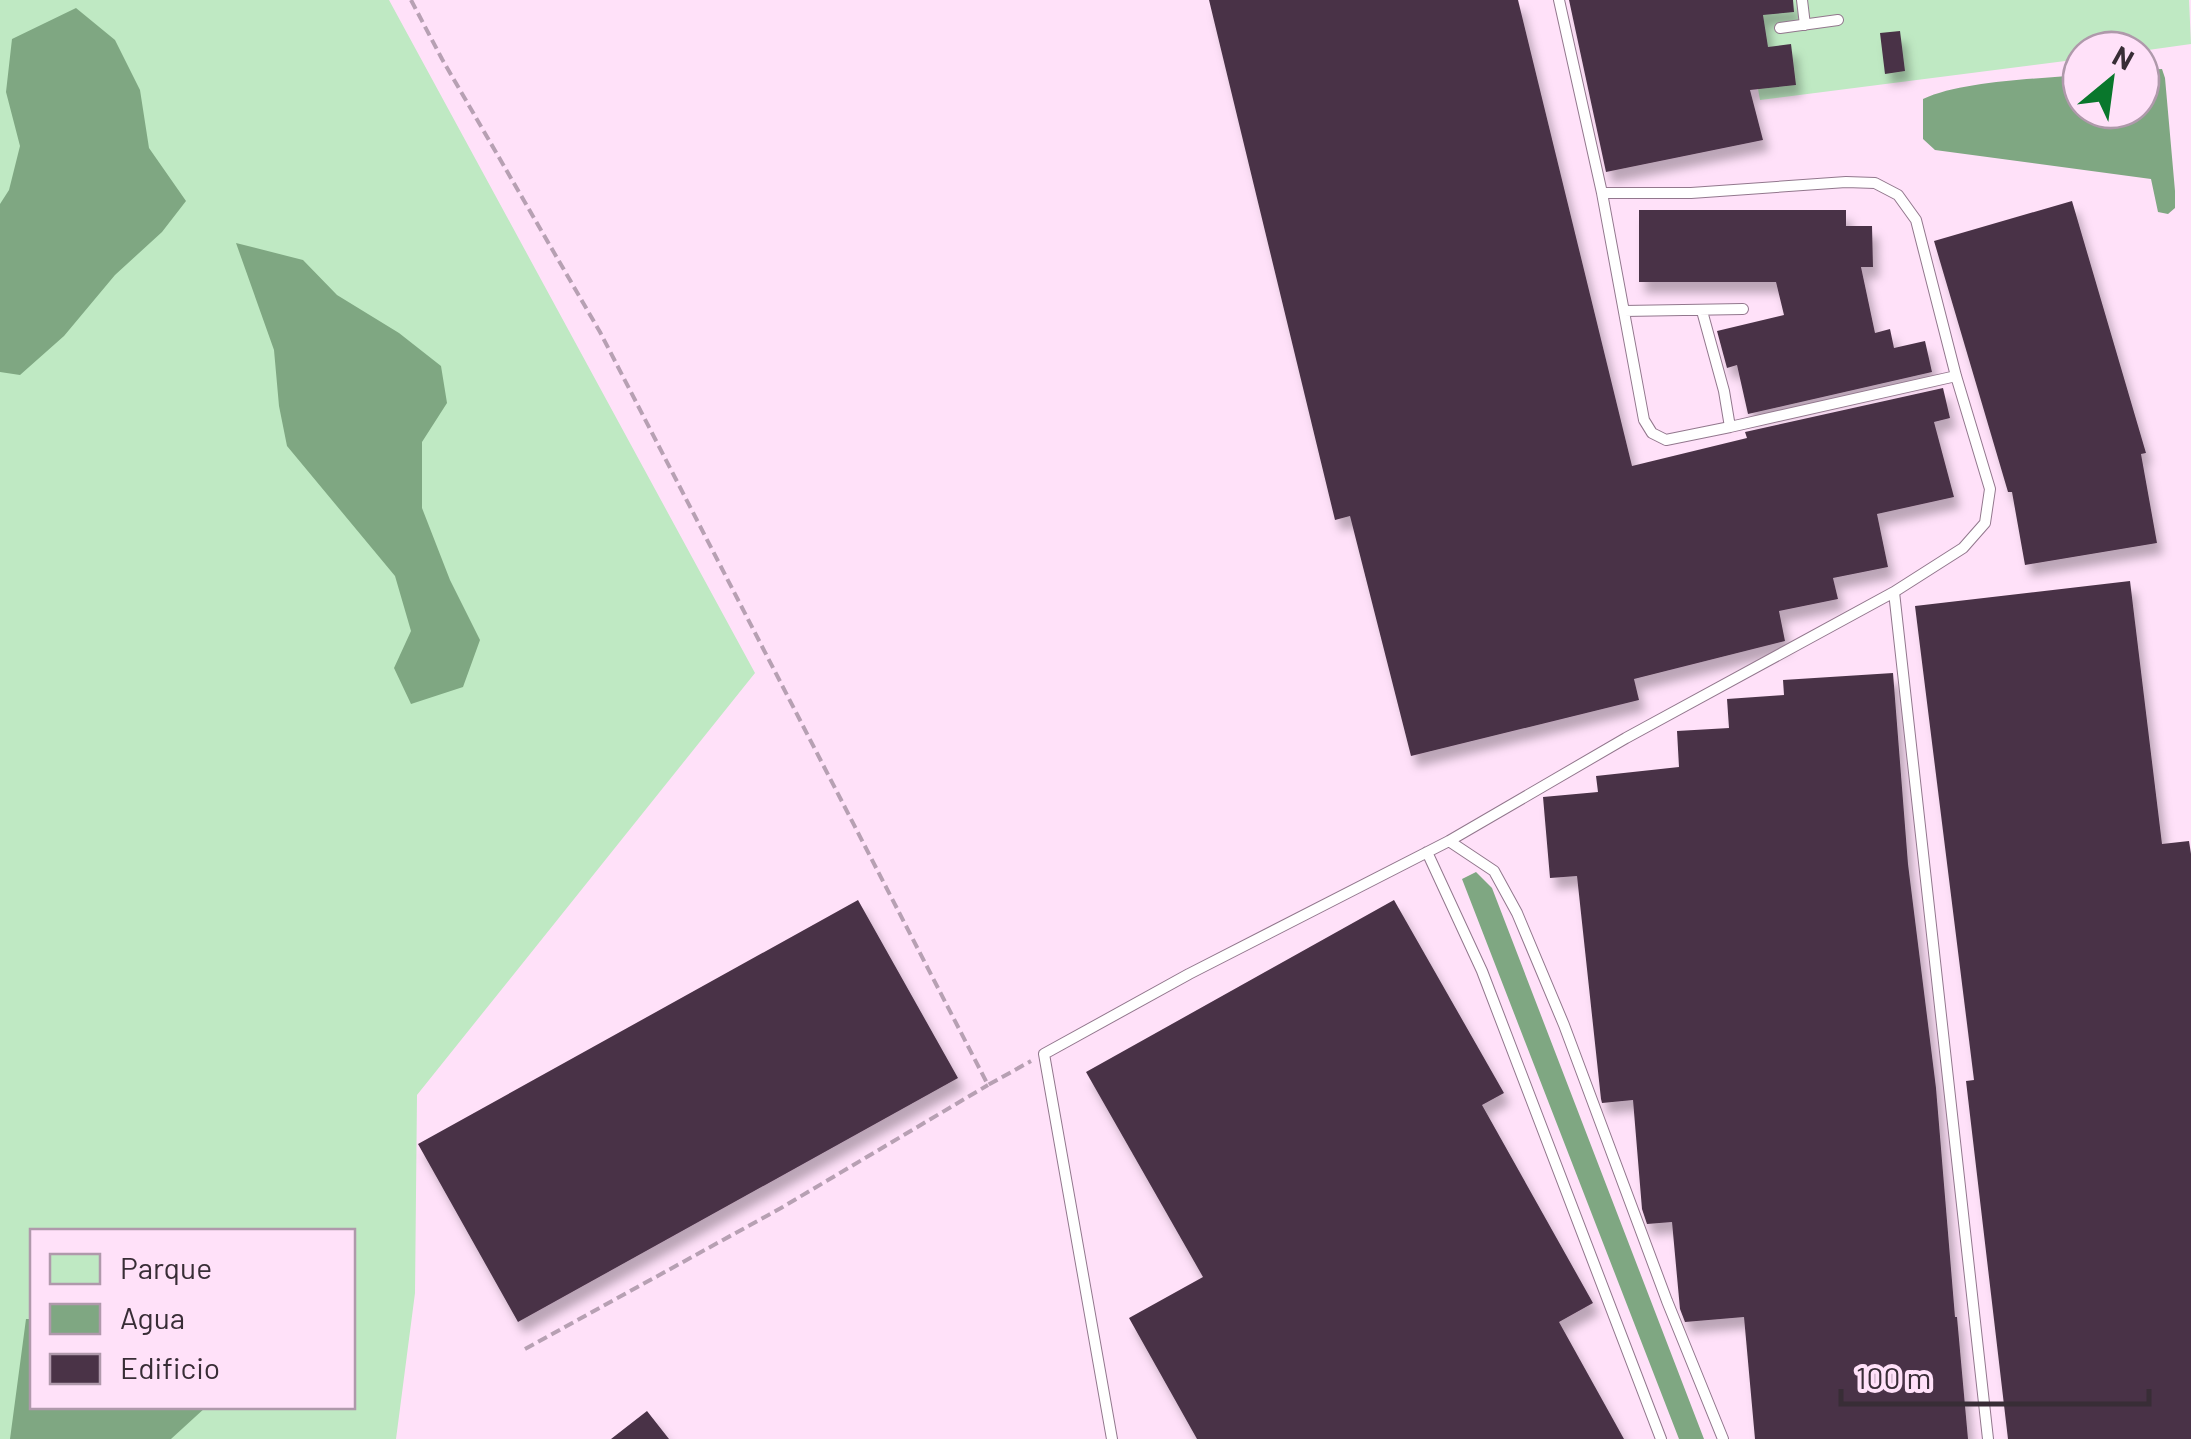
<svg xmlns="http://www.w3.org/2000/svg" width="2191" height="1439" font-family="Barlow,sans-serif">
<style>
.green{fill:#bfe9c3;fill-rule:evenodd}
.water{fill:#7fa782}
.building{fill:#4a3347;filter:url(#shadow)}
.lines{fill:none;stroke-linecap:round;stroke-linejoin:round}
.service-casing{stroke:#92778d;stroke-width:12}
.path{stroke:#b7a0b3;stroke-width:4;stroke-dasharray:10 5;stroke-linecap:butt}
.service{stroke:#fff;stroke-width:10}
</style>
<defs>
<filter id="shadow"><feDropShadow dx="6" dy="11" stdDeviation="5" flood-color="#0004"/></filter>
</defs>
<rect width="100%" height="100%" fill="#ffe1f9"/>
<path class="green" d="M0 0H389L755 673 417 1095 415 1293 396 1439H0ZM32 1232H352V1406H32Z
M1742 0H2189L2191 44 2141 51 2081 50V59L1760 100Z"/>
<path class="water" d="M76 8 115 40 140 90 149 148 186 201 162 232 115 275 64 336 20 375 0 372V204L9 190 20 146 6 92 12 39Z
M2162 69 2165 78 2175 191V208L2168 214 2158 212 2151 179 1935 150 1923 139V99C1962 81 2037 79 2081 75V110H2141V70Z
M236 243 303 260 337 295 399 333 441 366 447 403 422 442V508L450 580 480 640 463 687 411 704 394 668 411 631 395 576 287 446 279 406 274 350Z
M1476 872 1492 888 1704 1439H1679L1462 879Z
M26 1319H32V1406L206 1407 171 1439H10Z"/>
<path class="building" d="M1209 0H1518L1632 466 1747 438 1745 432 1943 388 1950 418 1934 422 1954 497 1877 514 1888 567 1833 578 1838 599 1779 611 1785 641 1634 679 1639 700 1411 756 1350 516 1335 520Z
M1569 0H1793L1794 12 1763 15 1768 47 1791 44 1796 85 1750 90 1763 140 1606 172Z
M1900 31 1905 71 1885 74 1880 33Z
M2072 201 2146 453 2141 454 2157 543 2025 565 2012 492H2008L1934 241Z
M1639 210H1846V226H1872L1873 267H1861L1875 333 1890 329 1894 348 1925 341 1932 372 1748 414 1737 365 1727 368 1717 331 1784 315 1776 282H1639Z
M2130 581 2162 844 2189 841 2191 854V1439H2008L1966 1081 1974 1080 1915 606Z
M1893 673 1908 864 1936 1088 1955 1317H1957L1968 1439H1755L1744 1317 1685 1322 1680 1309 1672 1222 1647 1224 1642 1209 1633 1100 1602 1103 1601 1099 1577 876 1550 878 1543 797 1598 792 1596 776 1679 767 1677 731 1729 728 1727 699 1784 695 1783 680Z
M858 900 958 1078 518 1322 418 1144Z
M1394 900 1504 1093 1482 1105 1593 1303 1559 1322 1624 1439H1197L1129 1318 1203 1277 1086 1072Z
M647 1411 669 1439H611Z"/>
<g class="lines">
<defs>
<path id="service" d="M1559 0 1602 193 1644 420 1652 433 1666 440 1730 427 1724 391 1702 311
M1802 0 1805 25
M1780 28 1838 20
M1624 311 1743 309
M1730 427 1956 376
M1894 592 1988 1439
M1449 841 1494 871 1517 913 1564 1025 1667 1301 1723 1439
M1427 852 1482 971 1661 1439
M1112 1439 1044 1054 1189 974 1449 841 1626 738 1894 592 1963 548 1985 523 1990 489 1956 376 1916 220 1898 195 1875 183 1846 182 1691 193H1602"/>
</defs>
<use href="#service" class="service-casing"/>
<path class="path" d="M411 0 442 59 600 332 988 1085 1031 1061
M525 1349 781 1208 988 1085"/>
<use href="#service" class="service"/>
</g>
<rect x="30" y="1229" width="325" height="180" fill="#ffe1f9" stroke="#af99ab" stroke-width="2.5"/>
<rect x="50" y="1254" width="50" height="30" fill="#bfe9c3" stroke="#af99ab" stroke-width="2.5"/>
<text x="120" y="1279" font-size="30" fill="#382d36">Parque</text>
<rect x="50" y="1304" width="50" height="30" fill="#7fa782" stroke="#af99ab" stroke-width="2.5"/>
<text x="120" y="1329" font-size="30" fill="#382d36">Agua</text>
<rect x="50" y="1354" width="50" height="30" fill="#4a3347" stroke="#af99ab" stroke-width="2.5"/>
<text x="120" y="1379" font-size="30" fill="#382d36">Edificio</text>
<g transform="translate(2111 80) rotate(29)"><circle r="48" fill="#ffe1f9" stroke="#af99ab" stroke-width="2.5"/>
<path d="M0-8L18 38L0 25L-18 38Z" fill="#09772c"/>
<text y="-15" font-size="28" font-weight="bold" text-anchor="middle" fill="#382d36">N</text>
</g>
<path d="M1841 1389v15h308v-15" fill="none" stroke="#382d36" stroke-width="5"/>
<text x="1856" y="1389" font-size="30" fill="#382d36" stroke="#ffe1f9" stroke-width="8" paint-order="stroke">100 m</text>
</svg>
